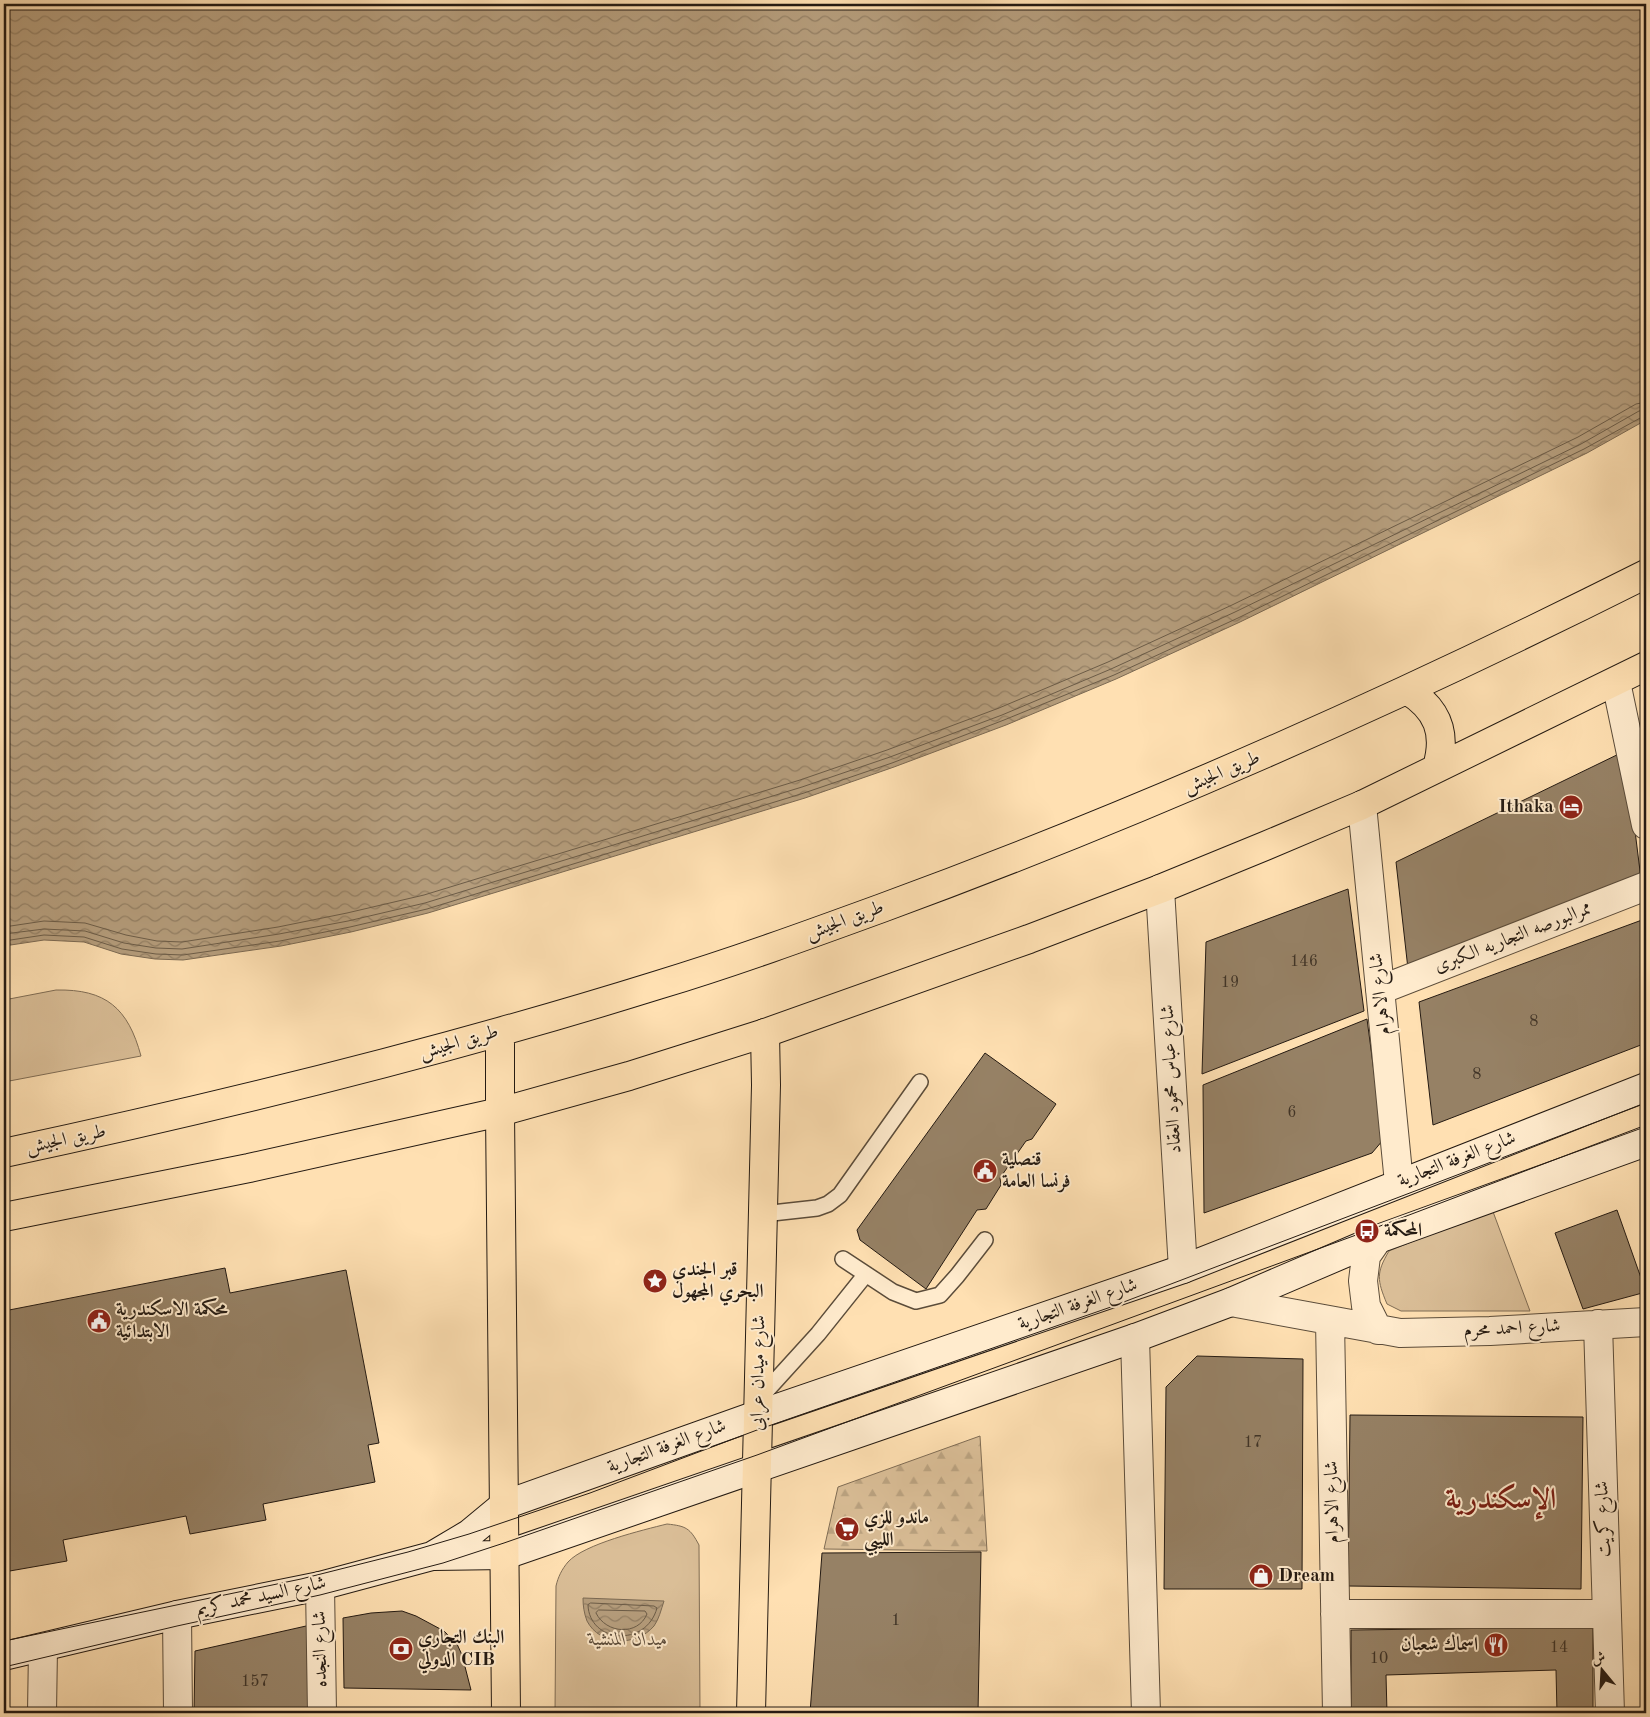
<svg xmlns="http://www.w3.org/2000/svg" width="1650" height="1717" font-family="'Old Standard TT',Amiri,serif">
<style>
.forest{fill:url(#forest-firs);stroke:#7f6c54}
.green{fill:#dabe97;stroke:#7f6c54}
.water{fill:url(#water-waves);stroke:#7b6952}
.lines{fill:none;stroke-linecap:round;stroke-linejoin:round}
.shore{stroke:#6c5c47;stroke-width:1}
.building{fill:#968165;stroke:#241a12}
.lane-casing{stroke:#5b4c3a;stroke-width:18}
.street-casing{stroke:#5b4c3a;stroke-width:30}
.secondary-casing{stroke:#241a12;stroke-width:30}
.primary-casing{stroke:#241a12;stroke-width:30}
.highway-casing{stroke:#241a12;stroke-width:30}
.lane{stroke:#ffebcd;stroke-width:15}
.street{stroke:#ffebcd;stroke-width:28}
.secondary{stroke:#ffebcd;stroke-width:28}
.primary{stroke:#ffe0b2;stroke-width:28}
.highway{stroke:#ffe0b2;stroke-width:28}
.tram{stroke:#241a12;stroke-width:1}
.labels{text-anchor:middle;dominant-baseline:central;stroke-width:4;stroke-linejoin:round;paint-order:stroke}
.number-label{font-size:16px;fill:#403427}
.street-label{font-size:19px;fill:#241a12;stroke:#ffebcd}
.poi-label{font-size:19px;font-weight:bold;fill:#241a12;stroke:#ffebcd;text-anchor:start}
.park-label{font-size:19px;font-style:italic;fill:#5b4b3a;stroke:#ffebcd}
.town-label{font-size:29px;font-weight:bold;fill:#7a1f14;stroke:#ffebcd}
</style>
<defs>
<pattern id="forest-firs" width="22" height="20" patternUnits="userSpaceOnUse" patternTransform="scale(1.25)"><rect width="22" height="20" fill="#dabe97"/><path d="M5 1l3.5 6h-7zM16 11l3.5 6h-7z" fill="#bba381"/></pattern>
<pattern id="water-waves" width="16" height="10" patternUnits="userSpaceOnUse" patternTransform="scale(1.25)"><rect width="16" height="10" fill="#b59d7c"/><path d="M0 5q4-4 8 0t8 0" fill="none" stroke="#937f64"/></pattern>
</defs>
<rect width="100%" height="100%" fill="#ffe0b2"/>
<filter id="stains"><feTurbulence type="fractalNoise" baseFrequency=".004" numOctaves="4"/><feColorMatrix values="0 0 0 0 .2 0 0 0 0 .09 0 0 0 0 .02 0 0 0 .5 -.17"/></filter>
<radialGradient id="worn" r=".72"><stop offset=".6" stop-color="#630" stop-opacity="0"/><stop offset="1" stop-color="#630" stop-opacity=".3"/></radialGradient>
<path class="forest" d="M980 1436 987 1551 824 1549 838 1487Z"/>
<path class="green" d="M56 990C106 989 128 1008 141 1056L4 1082V1000Z
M1492 1209 1530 1311H1401L1387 1304C1377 1280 1376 1273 1389 1251Z
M667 1524C686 1526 690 1528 699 1545L700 1713H555L556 1586C558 1577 562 1569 568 1562 584 1544 643 1530 667 1524Z"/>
<path class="water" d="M4 4H1646V420L1587 453 1240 622 1116 679 1006 725 894 767 805 798 428 913 351 932 281 946 183 960 155 959 121 954 84 942 44 940 4 946Z
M583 1598 664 1601C661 1610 659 1619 654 1626 636 1647 600 1646 587 1621 584 1613 583 1606 583 1598Z"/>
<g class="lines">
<path class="shore" d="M4 927 44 921 85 923 126 935 157 941 182 942 278 927 347 913 424 895 800 780 887 750 999 708 1108 662 1232 605 1578 437 1636 404 1646 402
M4 934 44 929 85 931 124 943 156 948 182 949 279 934 348 921 425 903 802 787 890 757 1002 715 1111 669 1235 612 1581 444 1639 411 1646 410
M4 941 44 935 84 937 122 949 156 954 183 955 280 941 350 927 427 909 804 793 892 763 1004 720 1114 675 1238 618 1584 449 1642 417 1646 416
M591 1603 654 1606 657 1608C646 1648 589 1643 588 1605Z
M599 1610 645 1611 647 1614C638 1636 606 1634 596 1613Z"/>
</g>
<path class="building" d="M1625 751 1641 879 1408 969 1396 862Z
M1348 889 1364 1011 1202 1074 1206 942Z
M1642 920 1646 947V1043L1433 1125 1419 1002Z
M1367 1019 1383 1140 1372 1153 1204 1213 1203 1085Z
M985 1053 1056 1104 1032 1139 1026 1141 1000 1178 1001 1185 986 1209 977 1210 926 1289 860 1240 857 1230Z
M1617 1210 1646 1292 1583 1309 1555 1233Z
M225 1268 230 1293 346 1270 379 1443 368 1445 375 1482 263 1504 266 1520 190 1534 186 1516 63 1540 67 1561 4 1572V1311Z
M1197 1356 1303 1359 1302 1589H1164L1166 1387Z
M1350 1415 1583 1417 1581 1589 1348 1586Z
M981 1552 978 1713H810L822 1553Z
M402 1611 416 1616 444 1631 457 1644 462 1655 471 1690 344 1688 343 1618 371 1613Z
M315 1624 314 1713H194L195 1651Z
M1593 1627V1713H1557L1556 1670 1386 1675 1387 1713H1351V1630Z"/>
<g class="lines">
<defs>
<path id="lane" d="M763 1214 817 1208 828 1204 840 1195 920 1082
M843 1259 893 1292 916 1301 940 1295 957 1276 985 1240
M759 1399 818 1334 866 1274"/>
<path id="street" d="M1616 682 1646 825
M1362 805 1399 1183
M1160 889 1183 1269
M1380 990 1646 886
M1231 1302 1400 1333 1490 1331 1646 1322
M1330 1321 1337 1713
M1598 1324 1610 1713
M1378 1330 1366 1306 1363 1281 1366 1256 1378 1239
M1135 1338 1146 1713
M320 1586 322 1713
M1335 1614H1607
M177 1615 178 1713
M42 1713 43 1648"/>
<path id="secondary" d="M433 1556 505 1555 1135 1338 1231 1302 1378 1239 1646 1142
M4 1656 177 1615 320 1586 432 1556 469 1534 504 1505 757 1415 1183 1269 1646 1087"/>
<path id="primary" d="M500 1112 506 1713
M751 1713 766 1085 765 1033"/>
<path id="highway" d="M1407 690C1438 709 1447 733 1437 767
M500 1032V1112
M4 1153C224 1106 443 1052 658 985 734 962 808 935 882 908 1144 812 1397 699 1646 574
M4 1217 249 1168 500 1112 629 1076 765 1033 1029 939 1160 889 1265 846 1362 805 1646 666"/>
</defs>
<use href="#lane" class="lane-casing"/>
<use href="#street" class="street-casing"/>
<use href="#secondary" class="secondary-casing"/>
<use href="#primary" class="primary-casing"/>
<use href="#highway" class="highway-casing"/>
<use href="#lane" class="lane"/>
<use href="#street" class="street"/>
<use href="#secondary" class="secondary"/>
<use href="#primary" class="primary"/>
<use href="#highway" class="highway"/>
<path class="tram" d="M4 1641 301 1579 408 1552 469 1534 590 1493 757 1430 1108 1308 1646 1103
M4 1667 177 1626 320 1595 443 1563 504 1543 757 1455 1367 1231 1646 1125"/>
</g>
<defs>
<symbol id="hotel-disc" viewBox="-11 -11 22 22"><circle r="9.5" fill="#8f2418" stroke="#ffebcd"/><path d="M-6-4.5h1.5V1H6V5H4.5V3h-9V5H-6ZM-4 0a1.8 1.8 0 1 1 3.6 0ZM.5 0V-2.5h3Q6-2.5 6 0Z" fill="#fff"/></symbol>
<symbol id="civic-disc" viewBox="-11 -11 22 22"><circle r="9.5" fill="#8f2418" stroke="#ffebcd"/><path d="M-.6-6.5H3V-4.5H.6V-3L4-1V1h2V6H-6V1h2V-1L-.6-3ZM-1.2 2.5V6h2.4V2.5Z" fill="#fff"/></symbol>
<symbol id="bus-disc" viewBox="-11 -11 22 22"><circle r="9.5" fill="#8f2418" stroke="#ffebcd"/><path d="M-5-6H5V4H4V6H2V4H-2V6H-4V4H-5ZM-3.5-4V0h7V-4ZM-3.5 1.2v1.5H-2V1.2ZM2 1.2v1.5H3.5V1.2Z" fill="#fff"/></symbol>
<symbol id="sight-disc" viewBox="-11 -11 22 22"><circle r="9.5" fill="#8f2418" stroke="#ffebcd"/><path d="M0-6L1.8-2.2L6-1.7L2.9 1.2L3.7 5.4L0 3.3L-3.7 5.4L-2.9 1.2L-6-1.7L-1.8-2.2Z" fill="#fff"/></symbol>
<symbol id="supermarket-disc" viewBox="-11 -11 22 22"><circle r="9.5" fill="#8f2418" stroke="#ffebcd"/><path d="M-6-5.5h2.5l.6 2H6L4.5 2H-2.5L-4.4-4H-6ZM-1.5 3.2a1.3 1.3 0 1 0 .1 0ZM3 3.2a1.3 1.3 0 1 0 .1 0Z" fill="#fff"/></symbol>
<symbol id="shop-disc" viewBox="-11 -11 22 22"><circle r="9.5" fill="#8f2418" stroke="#ffebcd"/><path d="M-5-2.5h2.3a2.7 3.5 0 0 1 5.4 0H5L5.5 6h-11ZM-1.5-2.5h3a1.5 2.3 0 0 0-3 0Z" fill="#fff"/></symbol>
<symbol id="restaurant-disc" viewBox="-11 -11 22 22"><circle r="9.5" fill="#8f2418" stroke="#ffebcd"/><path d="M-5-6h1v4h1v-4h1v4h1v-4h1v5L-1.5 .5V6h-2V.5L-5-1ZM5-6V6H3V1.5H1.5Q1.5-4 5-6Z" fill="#fff"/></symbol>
<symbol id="bank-disc" viewBox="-11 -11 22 22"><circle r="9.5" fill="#8f2418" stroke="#ffebcd"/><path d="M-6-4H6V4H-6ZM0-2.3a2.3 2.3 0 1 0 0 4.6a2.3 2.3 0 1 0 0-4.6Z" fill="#fff"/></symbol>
</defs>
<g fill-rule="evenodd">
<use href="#hotel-disc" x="1557" y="793" width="28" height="28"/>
<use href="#civic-disc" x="971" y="1157" width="28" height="28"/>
<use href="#bus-disc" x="1353" y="1217" width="28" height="28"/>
<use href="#sight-disc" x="641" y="1267" width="28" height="28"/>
<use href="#civic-disc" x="85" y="1307" width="28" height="28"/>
<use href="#supermarket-disc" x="833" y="1515" width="28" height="28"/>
<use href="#shop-disc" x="1247" y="1562" width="28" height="28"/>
<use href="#restaurant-disc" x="1482" y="1631" width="28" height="28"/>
<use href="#bank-disc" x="387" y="1635" width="28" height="28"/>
</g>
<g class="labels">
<g class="number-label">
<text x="1304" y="962">146</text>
<text x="1230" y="983">19</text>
<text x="1534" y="1022">8</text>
<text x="1477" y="1075">8</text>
<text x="1292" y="1113">6</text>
<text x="1253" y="1443">17</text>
<text x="896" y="1621">1</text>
<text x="1559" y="1648">14</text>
<text x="1379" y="1659">10</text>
<text x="255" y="1682">157</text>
</g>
<g class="street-label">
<text transform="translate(1222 773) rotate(-23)">طريق الجيش</text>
<text transform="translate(845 921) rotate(-20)">طريق الجيش</text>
<text transform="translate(1513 938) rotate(-21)">ممرالبورصه التجاريه الكبرى</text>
<text transform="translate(1381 994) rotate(-96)">شارع الاهرام</text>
<text transform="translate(459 1043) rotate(-16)">طريق الجيش</text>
<text transform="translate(1172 1079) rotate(-93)">شارع عباس محمود العقاد</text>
<text transform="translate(66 1140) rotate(-12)">طريق الجيش</text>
<text transform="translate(1457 1160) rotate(-21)">شارع الغرفة التجارية</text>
<text transform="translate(1078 1305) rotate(-19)">شارع الغرفة التجارية</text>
<text transform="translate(1512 1329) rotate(-3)">شارع احمد محرم</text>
<text transform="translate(759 1373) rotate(-89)">شارع ميدان عرابى</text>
<text transform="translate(667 1447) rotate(-20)">شارع الغرفة التجارية</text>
<text transform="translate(1333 1502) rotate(-91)">شارع الاهرام</text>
<text transform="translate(1604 1519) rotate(-92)">شارع كريت</text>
<text transform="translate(261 1597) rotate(-12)">شارع السيد محمد كريم</text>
<text transform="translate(321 1649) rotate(-91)">شارع النجده</text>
</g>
<g class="poi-label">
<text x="1554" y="807" text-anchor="end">Ithaka</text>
<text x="1002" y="1160">قنصلية<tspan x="1002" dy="22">فرنسا العامة</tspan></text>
<text x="1384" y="1231">المحكمة</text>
<text x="672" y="1270">قبر الجندي<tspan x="672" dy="22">البحري المجهول</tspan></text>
<text x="116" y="1310">محكمة الاسكندرية<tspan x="116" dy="22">الابتدائية</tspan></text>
<text x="864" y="1518">ماندو للزي<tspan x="864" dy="22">الليبي</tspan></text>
<text x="1278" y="1576">Dream</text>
<text x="418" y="1638">البنك التجاري<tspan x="418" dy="22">الدولي CIB</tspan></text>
<text x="1478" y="1645" text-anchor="end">اسماك شعبان</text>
</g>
<g class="park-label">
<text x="628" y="1640">ميدان المنشية</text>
</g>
<g class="town-label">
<text x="1501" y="1500">الإسكندرية</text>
</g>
</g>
<rect width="1650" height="1717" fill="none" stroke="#ffe0b2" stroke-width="20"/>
<rect x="5" y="5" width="1640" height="1707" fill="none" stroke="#241a12" stroke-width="2.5"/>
<rect x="10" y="10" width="1630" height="1697" fill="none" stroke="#241a12"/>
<g transform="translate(1602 1670) rotate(342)" stroke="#ffebcd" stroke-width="4" paint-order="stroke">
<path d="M0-4L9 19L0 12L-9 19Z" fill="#241a12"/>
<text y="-8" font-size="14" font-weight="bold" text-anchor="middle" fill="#241a12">ش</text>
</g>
<rect width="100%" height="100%" filter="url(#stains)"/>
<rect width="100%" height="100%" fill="url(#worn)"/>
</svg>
